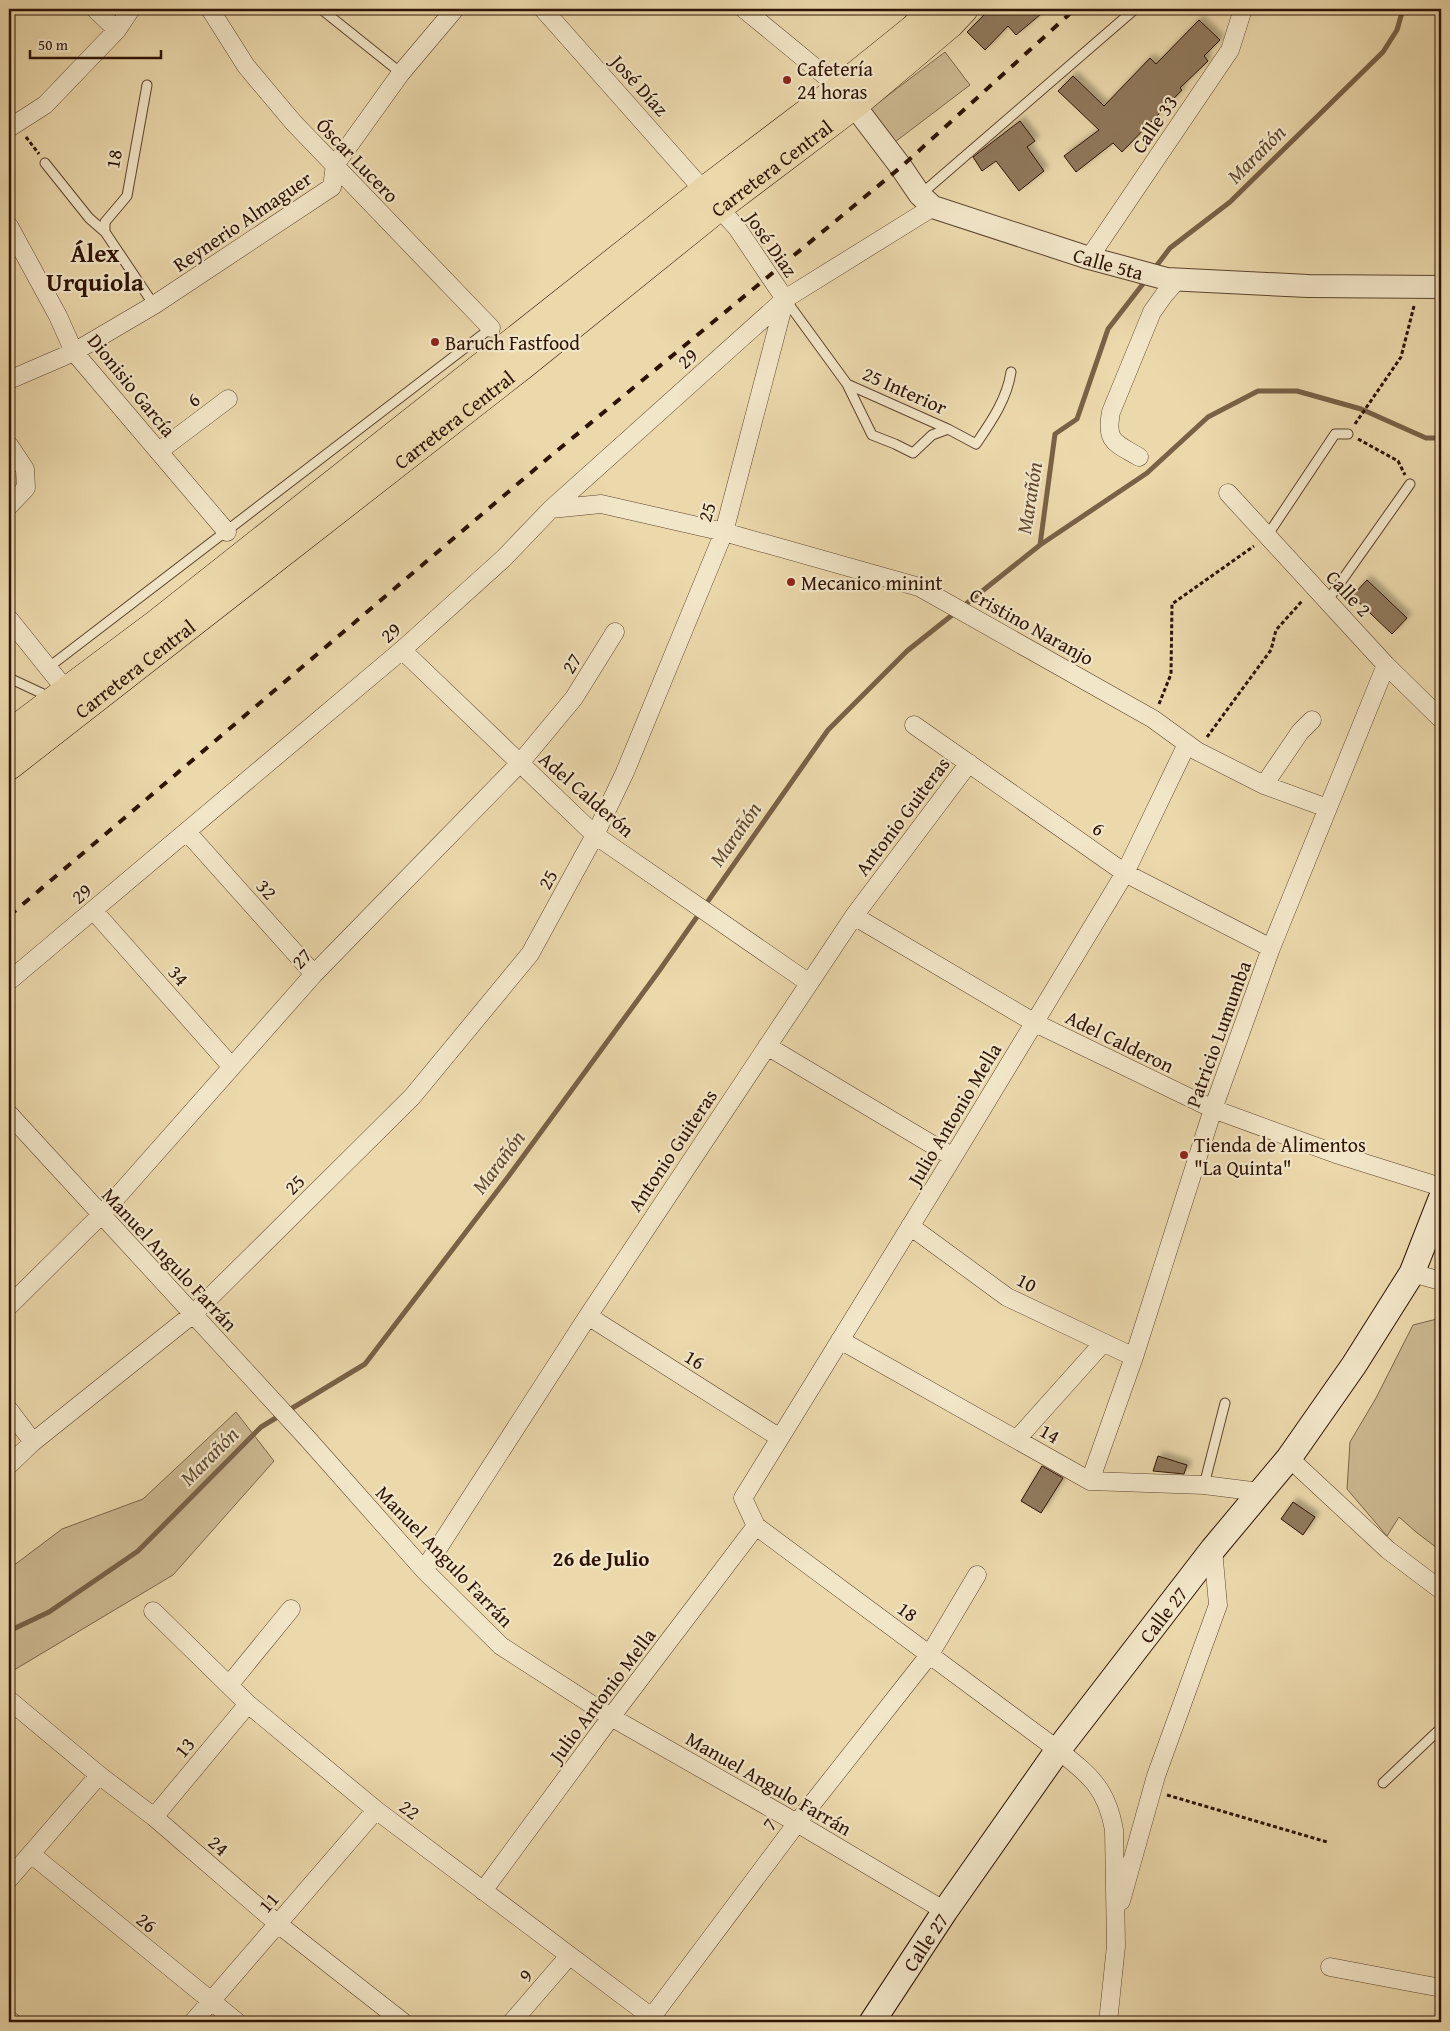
<svg xmlns="http://www.w3.org/2000/svg" width="1450" height="2031" font-family="'Gentium Book Plus',serif">
<style>
.green{fill:#cbb78f;stroke:#7c654a}
.lines{fill:none;stroke-linecap:round;stroke-linejoin:round}
.stream{stroke:#796147;stroke-width:5}
.building{fill:#90795b;stroke:#2e1305;filter:url(#shadow)}
.service-casing{stroke:#5d442e;stroke-width:11}
.minor-casing{stroke:#5d442e;stroke-width:19}
.tertiary-casing{stroke:#5d442e;stroke-width:24}
.secondary-casing{stroke:#2e1305;stroke-width:27}
.primary-casing{stroke:#2e1305;stroke-width:29}
.path{stroke:#2e1305;stroke-width:3;stroke-dasharray:4 2.5;stroke-linecap:butt}
.service{stroke:#f2e6c8;stroke-width:9}
.minor{stroke:#f2e6c8;stroke-width:18}
.tertiary{stroke:#f2e6c8;stroke-width:22}
.secondary{stroke:#f2e6c8;stroke-width:25}
.primary{stroke:#ebd8ab;stroke-width:28}
.rail{stroke:#2e1305;stroke-width:4;stroke-dasharray:9 9;stroke-linecap:butt}
.poi-dot{fill:#8f2418;stroke:#f2e6c8;stroke-width:2}
.labels{text-anchor:middle;dominant-baseline:central;stroke-width:4.5;stroke-linejoin:round;paint-order:stroke}
.poi-label{font-size:20px;fill:#2e1305;stroke:#f2e6c8;text-anchor:start}
.street-label{font-size:20px;fill:#2e1305;stroke:#f2e6c8}
.water-label{font-size:21px;font-style:italic;fill:#604731;stroke:#f2e6c8}
.neighbourhood-label{font-size:21px;font-weight:bold;fill:#2e1305;stroke:#f2e6c8}
.district-label{font-size:25px;font-weight:bold;fill:#2e1305;stroke:#f2e6c8}
</style>
<defs>
<filter id="shadow"><feDropShadow dx="4.5" dy="-4.5" stdDeviation="2.5" flood-color="#0004"/></filter>
</defs>
<rect width="100%" height="100%" fill="#ebd8ab"/>
<filter id="stains"><feTurbulence type="fractalNoise" baseFrequency=".004" numOctaves="4"/><feColorMatrix values="0 0 0 0 .2 0 0 0 0 .09 0 0 0 0 .02 0 0 0 .5 -.17"/></filter>
<radialGradient id="worn" r=".72"><stop offset=".6" stop-color="#630" stop-opacity="0"/><stop offset="1" stop-color="#630" stop-opacity=".3"/></radialGradient>
<path class="green" d="M945 52 970 85 895 142 870 109Z
M1441 1318V1551L1416 1532 1399 1517 1387 1536 1347 1489 1350 1442 1376 1398 1413 1325Z
M236 1412 274 1461 173 1575 9 1673V1569L62 1529 143 1499Z"/>
<g class="lines">
<path class="stream" d="M1154 269 1170 248 1230 202 1383 52 1397 30 1403 9
M1040 545 1147 473 1208 417 1258 391H1297L1361 409 1426 438H1441
M9 1631 49 1612 138 1551 261 1427 365 1364 508 1177 659 971 828 730 907 651 1040 545 1055 434 1077 419 1108 329 1146 280"/>
</g>
<path class="building" d="M990 9H1047L1016 35 1008 26 985 50 967 32Z
M1199 20 1220 40 1204 56 1208 61 1180 88 1182 90 1122 152 1113 143 1076 172 1064 156 1099 130 1058 91 1073 76 1104 106 1150 58 1156 64Z
M1020 121 1035 141 1027 147 1044 171 1019 191 996 161 982 171 973 157Z
M1367 580 1407 618 1392 634 1352 596Z
M1158 1456 1187 1465 1184 1474 1153 1471Z
M1042 1466 1063 1478 1041 1513 1021 1501Z
M1293 1502 1315 1517 1303 1535 1281 1519Z"/>
<g class="lines">
<defs>
<path id="service" d="M321 9 401 73
M147 85 127 196 105 222V232L154 305
M45 163 89 218 105 232
M920 195 1135 9
M785 299 847 384 872 435 895 444 913 453 932 435 948 429 976 444C991 422 1007 399 1011 372
M847 384 948 429
M1267 536 1335 434H1348
M1328 600 1410 484
M49 667 491 328
M9 678 52 698
M1204 1485 1225 1403
M1383 1783 1441 1728"/>
<path id="minor" d="M95 9 117 30
M210 9 246 66 293 122 491 328
M543 9 737 228 785 299
M744 9 840 88
M9 128 45 105 117 30 131 9
M9 226 58 316 74 352 227 532
M1089 258 1230 50 1243 9
M9 380 74 352 154 305 332 187 335 165 401 73 455 9
M9 445 25 469 26 488 9 506
M159 451 228 399
M1139 457C1116 443 1105 443 1111 412L1152 312 1164 295 1178 279
M1228 493 1386 665 1441 719
M551 509 601 504 724 532 919 587 1153 719 1197 751 1264 785 1327 808
M9 619 66 690
M402 650 595 835 809 983
M914 725 1125 873 1271 948
M1264 785 1300 732 1312 720
M187 832 314 974
M93 910 232 1067
M854 916 1035 1023 1213 1109 1339 1155 1441 1187
M9 981 402 650 504 558 551 509 785 299 933 207
M767 1046 953 1157
M9 1114 307 1438 424 1570 501 1646 611 1717 797 1823 945 1911
M910 1226 1007 1297 1134 1357
M1412 1273 1441 1281
M9 1306 101 1215 314 974 520 763 574 698 615 632
M588 1316 780 1438
M840 1340 1090 1481 1204 1485 1260 1492
M9 1410 33 1442
M1017 1439 1103 1343
M1289 1458 1388 1550 1441 1590
M9 1465 33 1442 193 1314 412 1097 530 954 595 835 625 772 724 532 785 299
M1090 1481 1134 1357 1213 1109 1271 948 1386 665
M424 1570 588 1316 854 916 969 763
M153 1611 248 1704 376 1810 658 2022
M229 1685 291 1609
M9 1700 99 1775 154 1817 278 1924 403 2022
M154 1817 248 1704
M31 1854 237 2022
M9 1879 99 1775
M483 1891 611 1717 756 1526
M1121 1901 1156 1776 1218 1605 1213 1549
M1330 1967 1441 1988
M9 2020 12 2022
M193 2022 376 1810
M512 2022 569 1956
M648 2022 797 1823 930 1654 977 1575
M1108 2022 1116 1946 1114 1830C1107 1789 1090 1775 1058 1750L756 1526 743 1498 953 1157 1125 873 1187 744"/>
<g id="tertiary">
<path id="s1" d="M844 92 901 167 920 195 933 207 1089 258 1167 279 1308 286 1441 287"/>
</g>
<g id="secondary">
<path id="s2" d="M872 2022 945 1911 1058 1750 1213 1549 1289 1458 1354 1365 1412 1273 1441 1199"/>
</g>
<g id="primary">
<path d="M9 734 156 624 705 190 840 88 912 30 935 9"/>
<path id="s3" d="M9 766 523 365 719 207 854 105 950 24 964 9"/>
</g>
</defs>
<use href="#service" class="service-casing"/>
<use href="#minor" class="minor-casing"/>
<use href="#tertiary" class="tertiary-casing"/>
<use href="#secondary" class="secondary-casing"/>
<use href="#primary" class="primary-casing"/>
<path class="path" d="M26 137 39 154
M1355 424 1401 357 1414 306
M1358 439 1398 461 1405 475
M1159 704 1171 674 1172 604 1254 546
M1207 737 1271 650 1276 630 1303 600
M1167 1795 1327 1842"/>
<use href="#service" class="service"/>
<use href="#minor" class="minor"/>
<use href="#tertiary" class="tertiary"/>
<use href="#secondary" class="secondary"/>
<use href="#primary" class="primary"/>
<path class="rail" d="M9 916 547 459 901 167 1075 9"/>
</g>
<g class="poi-dot">
<circle cx="787" cy="80" r="5"/>
<circle cx="435" cy="342" r="5"/>
<circle cx="791" cy="582" r="5"/>
<circle cx="1184" cy="1155" r="5"/>
</g>
<g class="labels">
<g class="poi-label">
<text x="797" y="68">Cafetería<tspan x="797" dy="23">24 horas</tspan></text>
<text x="445" y="342">Baruch Fastfood</text>
<text x="801" y="582">Mecanico minint</text>
<text x="1194" y="1144">Tienda de Alimentos<tspan x="1194" dy="23">"La Quinta"</tspan></text>
</g>
<g class="street-label">
<text transform="translate(640 85) rotate(48)">José Díaz</text>
<text transform="translate(1154 124) rotate(-56)">Calle 33</text>
<text transform="translate(113 159) rotate(-80)">18</text>
<text transform="translate(358 160) rotate(46)">Óscar Lucero</text>
<text stroke="none"><textPath href="#s3" startOffset="969">Carretera Central</textPath></text>
<text transform="translate(242 221) rotate(-34)">Reynerio Almaguer</text>
<text transform="translate(772 244) rotate(55)">José Diaz</text>
<text stroke="none"><textPath href="#s1" startOffset="330">Calle 5ta</textPath></text>
<text transform="translate(687 358) rotate(-42)">29</text>
<text transform="translate(132 385) rotate(51)">Dionisio García</text>
<text transform="translate(905 390) rotate(24)">25 Interior</text>
<text transform="translate(193 399) rotate(-37)">6</text>
<text stroke="none"><textPath href="#s3" startOffset="564">Carretera Central</textPath></text>
<text transform="translate(706 512) rotate(-74)">25</text>
<text transform="translate(1349 593) rotate(47)">Calle 2</text>
<text transform="translate(1032 626) rotate(29)">Cristino Naranjo</text>
<text transform="translate(390 632) rotate(-41)">29</text>
<text transform="translate(571 663) rotate(-58)">27</text>
<text stroke="none"><textPath href="#s3" startOffset="159">Carretera Central</textPath></text>
<text transform="translate(587 794) rotate(41)">Adel Calderón</text>
<text transform="translate(902 816) rotate(-53)">Antonio Guiteras</text>
<text transform="translate(1099 828) rotate(35)">6</text>
<text transform="translate(547 879) rotate(-61)">25</text>
<text transform="translate(267 889) rotate(48)">32</text>
<text transform="translate(81 893) rotate(-40)">29</text>
<text transform="translate(301 958) rotate(-47)">27</text>
<text transform="translate(179 975) rotate(49)">34</text>
<text transform="translate(1218 1034) rotate(-70)">Patricio Lumumba</text>
<text transform="translate(1120 1041) rotate(26)">Adel Calderon</text>
<text transform="translate(954 1114) rotate(-59)">Julio Antonio Mella</text>
<text transform="translate(672 1150) rotate(-56)">Antonio Guiteras</text>
<text transform="translate(294 1184) rotate(-45)">25</text>
<text transform="translate(170 1259) rotate(47)">Manuel Angulo Farrán</text>
<text transform="translate(1027 1282) rotate(28)">10</text>
<text transform="translate(695 1359) rotate(32)">16</text>
<text transform="translate(1050 1433) rotate(30)">14</text>
<text transform="translate(445 1556) rotate(46)">Manuel Angulo Farrán</text>
<text transform="translate(908 1611) rotate(36)">18</text>
<text stroke="none"><textPath href="#s2" startOffset="501">Calle 27</textPath></text>
<text transform="translate(602 1695) rotate(-53)">Julio Antonio Mella</text>
<text transform="translate(184 1747) rotate(-50)">13</text>
<text transform="translate(769 1783) rotate(30)">Manuel Angulo Farrán</text>
<text transform="translate(410 1809) rotate(37)">22</text>
<text transform="translate(769 1824) rotate(-53)">7</text>
<text transform="translate(219 1845) rotate(41)">24</text>
<text transform="translate(268 1902) rotate(-49)">11</text>
<text transform="translate(147 1922) rotate(39)">26</text>
<text stroke="none"><textPath href="#s2" startOffset="96">Calle 27</textPath></text>
<text transform="translate(525 1975) rotate(-49)">9</text>
</g>
<g class="water-label">
<text transform="translate(1256 154) rotate(-45)">Marañón</text>
<text transform="translate(1029 498) rotate(-81)">Marañón</text>
<text transform="translate(735 834) rotate(-55)">Marañón</text>
<text transform="translate(498 1162) rotate(-53)">Marañón</text>
<text transform="translate(209 1456) rotate(-45)">Marañón</text>
</g>
<g class="neighbourhood-label">
<text x="601" y="1558">26 de Julio</text>
</g>
<g class="district-label">
<text x="95" y="253">Álex<tspan x="95" dy="29">Urquiola</tspan></text>
</g>
</g>
<rect width="1450" height="2031" fill="none" stroke="#ebd8ab" stroke-width="30"/>
<rect x="10" y="10" width="1430" height="2011" fill="none" stroke="#2e1305" stroke-width="2.5"/>
<rect x="15" y="15" width="1420" height="2001" fill="none" stroke="#2e1305"/>
<path d="M30 50v8h131v-8" fill="none" stroke="#2e1305" stroke-width="2.5"/>
<text x="38" y="50" font-size="15" fill="#2e1305" stroke="#f2e6c8" stroke-width="4" paint-order="stroke">50 m</text>
<rect width="100%" height="100%" filter="url(#stains)"/>
<rect width="100%" height="100%" fill="url(#worn)"/>
</svg>
